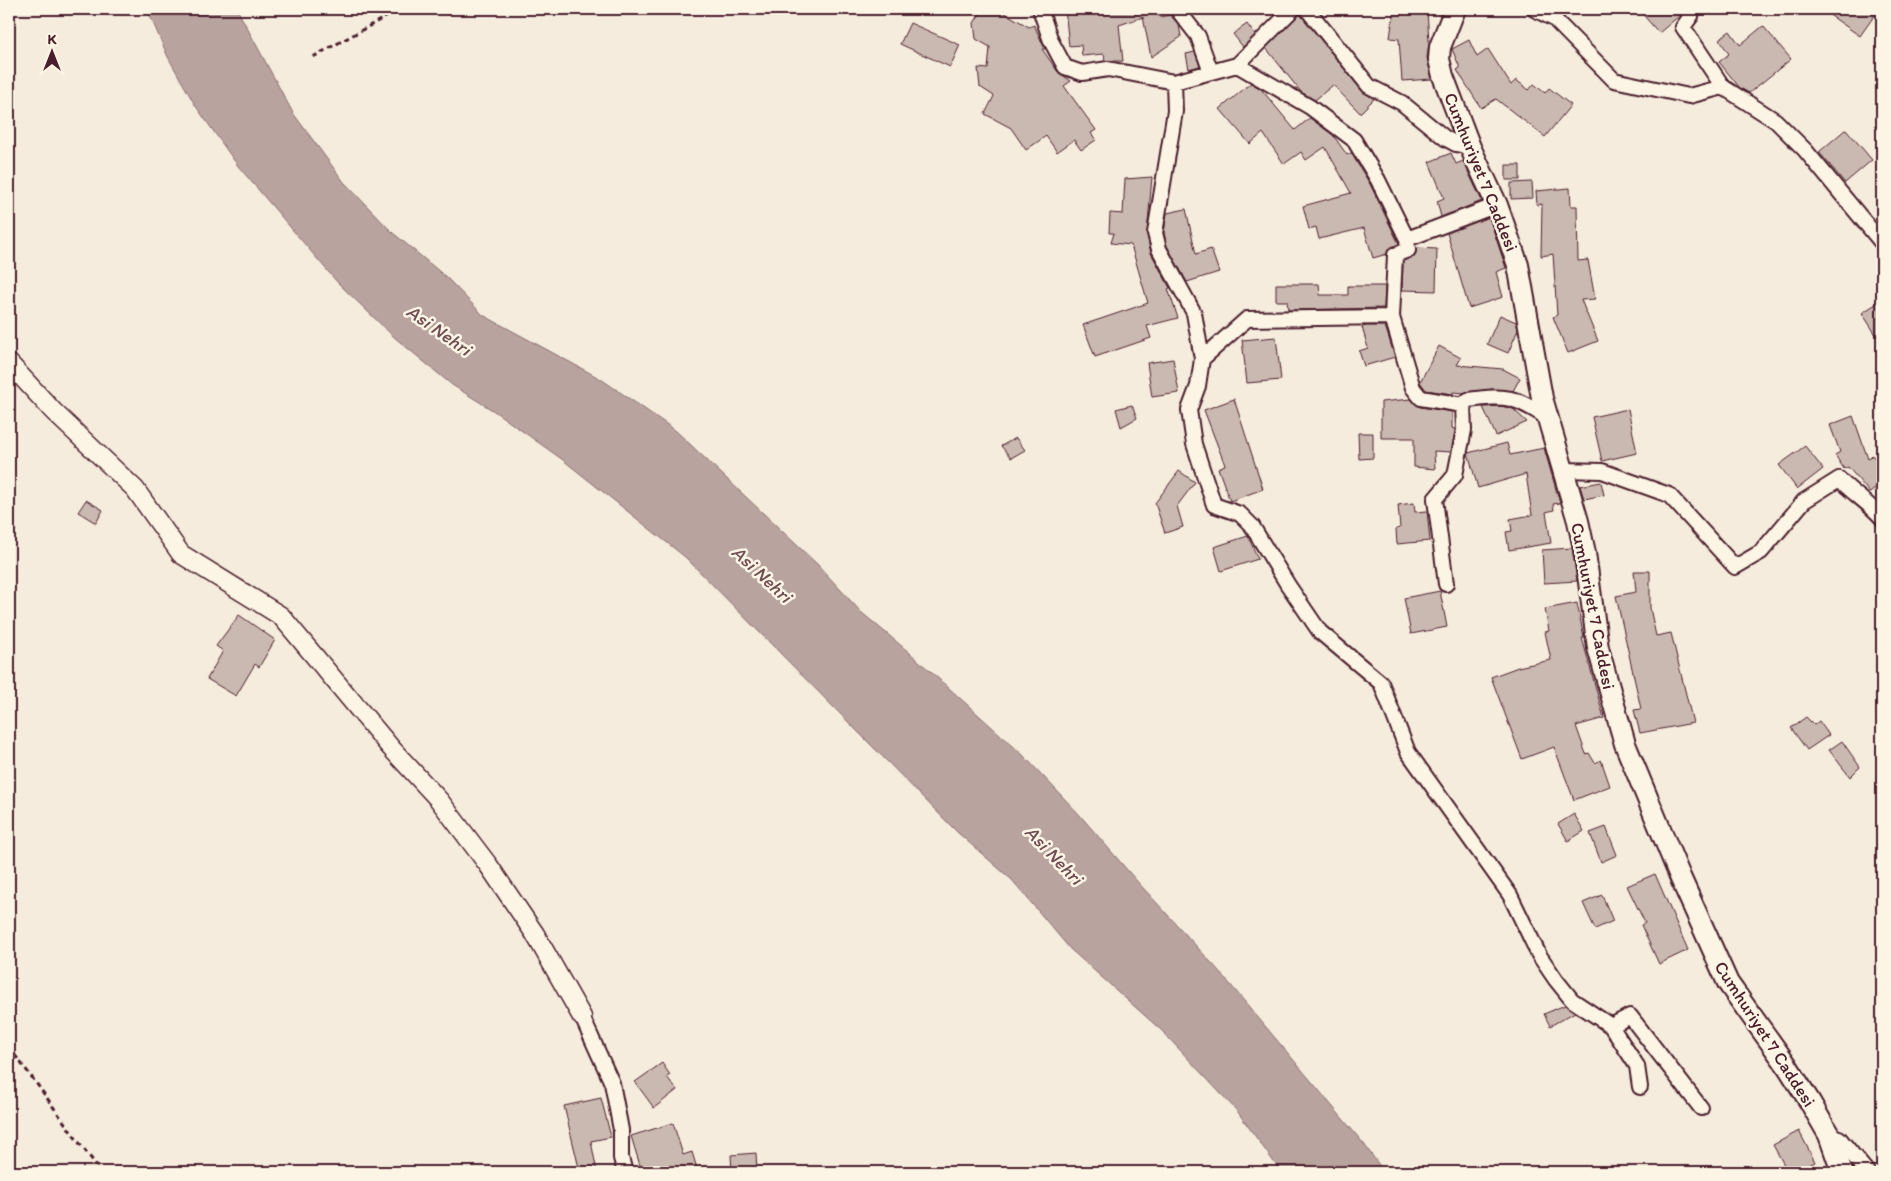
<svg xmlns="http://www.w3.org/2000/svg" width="1891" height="1181" font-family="Itim,sans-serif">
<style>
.water{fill:#b8a39e;stroke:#8c6e70}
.building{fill:#cab9b1;stroke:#4a1f2b}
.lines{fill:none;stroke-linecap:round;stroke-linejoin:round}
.minor-casing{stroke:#4a1f2b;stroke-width:18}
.tertiary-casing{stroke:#4a1f2b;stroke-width:21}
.secondary-casing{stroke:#4a1f2b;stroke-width:24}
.path{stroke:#4a1f2b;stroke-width:3;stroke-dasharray:5 4;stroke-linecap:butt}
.minor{stroke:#fcf5e5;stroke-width:14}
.tertiary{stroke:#fcf5e5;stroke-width:18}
.secondary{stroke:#fcf5e5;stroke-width:20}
.labels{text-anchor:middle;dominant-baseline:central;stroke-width:5;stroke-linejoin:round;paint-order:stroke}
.street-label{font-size:18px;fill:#4a1f2b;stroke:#fcf5e5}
.water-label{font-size:19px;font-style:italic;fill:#704d53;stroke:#fcf5e5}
</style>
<rect width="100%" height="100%" fill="#f5ecde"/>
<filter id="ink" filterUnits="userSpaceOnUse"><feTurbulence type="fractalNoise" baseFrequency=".02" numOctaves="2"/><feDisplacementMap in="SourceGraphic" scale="10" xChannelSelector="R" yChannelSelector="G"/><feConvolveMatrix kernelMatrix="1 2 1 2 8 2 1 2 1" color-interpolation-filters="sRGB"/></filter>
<g filter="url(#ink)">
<path class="water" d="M147 9H237L293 113 344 182 392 232 446 277 483 315 601 379 675 430 817 564 861 612 910 653 1023 755 1078 813 1135 879 1219 971 1364 1144 1384 1172H1281L1237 1111 1162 1031 1070 949 1012 880 958 833 685 557 563 460 494 411 452 385 394 337 337 282 238 166 195 105 168 57Z"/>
<path class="building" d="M983 9H998L1029 27 1034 25 1045 49H1042L1058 72 1071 81 1064 86 1096 130 1091 133 1096 140 1081 150 1074 140 1057 152 1046 136 1026 150 1011 128 985 114 994 96 980 87 978 68 988 69 990 47 976 39 974 23Z
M1065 9H1158L1160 17 1170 15 1179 25 1181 37 1151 57 1143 17 1119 25 1123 61H1105L1104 54 1082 56 1081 45 1069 46Z
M1394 9H1427L1429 42 1427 58 1432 79 1402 81 1399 39 1390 38Z
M1638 9H1677L1680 15 1659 33Z
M1821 9H1879L1860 36Z
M1300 14 1362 91 1374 99 1360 113 1333 85 1315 100 1301 92 1266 48Z
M910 23 960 45 950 67 900 44Z
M1247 24 1255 35 1243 47 1233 34Z
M1763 26 1791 59 1749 93 1740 88 1719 62 1729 54 1719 39 1730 31 1740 45Z
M1469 40 1477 57 1488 49 1511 85 1516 80 1529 90 1534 84 1545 93 1549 88 1571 105 1545 137 1496 99 1481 108 1457 70 1460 68 1452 49Z
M1195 52 1200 66 1189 69 1186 54Z
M1251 83 1261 89 1295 130 1310 118 1333 135 1347 155 1351 153 1370 184 1399 244 1391 247 1387 254 1373 258 1364 228 1319 239 1316 227 1309 229 1303 206 1351 193 1325 147 1306 160 1301 152 1284 164 1263 133 1250 144 1220 109Z
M1846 129 1872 160 1845 183 1819 152Z
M1451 153 1456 164 1463 161 1482 201 1441 217 1437 201 1444 198 1429 162Z
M1506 165H1520V180H1506Z
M1152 177 1147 235 1151 253 1170 288 1168 289 1178 318 1147 326 1151 338 1095 357 1083 325 1148 303 1131 245 1111 243 1114 233H1109L1110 213 1123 214 1125 179Z
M1532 182 1533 198 1511 199V183Z
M1570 188 1571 206H1577L1578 261 1588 260 1595 299 1581 300 1598 341 1568 353 1553 317 1557 315 1553 254 1541 256 1542 204 1537 205 1536 191Z
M1186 209 1196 254 1211 249 1219 272 1187 282 1167 246 1164 233 1167 213Z
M1489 217 1506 268 1496 272 1503 297 1469 308 1447 233Z
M1417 248 1437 249 1436 291 1402 290 1403 261 1415 255Z
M1276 284H1319L1320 295H1348V286H1385L1384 308 1288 310 1287 301H1276Z
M1882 300V344L1862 313Z
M1500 315 1516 322 1518 330 1508 353 1487 344Z
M1367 326H1385L1395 357 1364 366 1359 351 1368 348 1362 327Z
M1276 337 1281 380 1247 383 1242 340Z
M1439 346 1461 358 1457 365 1503 369 1520 378 1513 391 1492 389 1464 393 1453 392V394L1426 390 1420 382Z
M1173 359 1179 393 1152 397 1147 363Z
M1234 399 1263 489 1230 501 1218 468 1225 465 1204 410Z
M1411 399 1420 407 1452 412V428L1455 429V431L1451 452 1434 451 1435 469 1414 467V438H1381V402Z
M1132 405 1137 418 1121 427 1116 409Z
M1501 406 1513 409 1527 422 1496 436 1483 407Z
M1628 409 1637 453 1602 461 1592 417Z
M1853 416 1868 459 1872 455 1882 467V482L1870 493 1848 467 1844 469 1835 455 1840 452 1830 425Z
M1358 433H1373V458L1359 459Z
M1016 438 1025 450 1011 458 1001 446Z
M1507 443 1510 455 1544 448 1560 503 1553 504 1554 510 1546 512 1551 543 1509 550 1506 532 1512 531 1510 519 1532 515 1526 474 1478 488 1468 453Z
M1805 446 1823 469 1797 489 1779 465Z
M1179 471 1195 482 1177 506 1183 527 1165 533 1155 503Z
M1601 482 1604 495 1584 499 1580 486Z
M86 500 103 510 96 523 78 512Z
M1414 503 1415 512 1427 511 1430 541 1397 544 1396 529 1400 528 1398 505Z
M1248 536 1258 559 1221 571 1214 547Z
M1572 548 1577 581 1544 583 1542 550Z
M1634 571H1650V608L1656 636 1671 633 1693 723 1640 733 1634 710 1641 709 1616 596 1636 592Z
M1440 591 1447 627 1411 634 1404 598Z
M1577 603 1584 638H1582L1604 718 1576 726 1586 754 1589 753 1595 763 1601 760 1610 786 1574 800 1554 747 1522 759 1491 677 1518 667 1551 660 1545 632 1549 631 1545 609Z
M239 615 275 640 259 667 255 664 236 696 207 679 223 651 216 646Z
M1806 717 1814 725 1819 721 1829 735 1807 750 1791 728Z
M1842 741 1860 767 1850 777 1829 750Z
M1574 814 1584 831 1568 841 1558 824Z
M1606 827 1617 855 1601 862 1590 833Z
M1655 874 1688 950 1659 964 1641 925 1645 923 1627 886Z
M1602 895 1613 921 1595 929 1583 903Z
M1565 1005 1575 1012 1550 1026 1544 1014Z
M662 1063 670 1075 667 1077 677 1090 654 1108 635 1082Z
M601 1098 611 1137 591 1141 597 1172H580L564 1106Z
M673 1123 683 1155 692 1152 698 1172H642L631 1136Z
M1799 1131 1815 1162 1795 1172H1788L1773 1145Z
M756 1153 757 1172H732L731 1155Z"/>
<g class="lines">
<defs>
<path id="minor" d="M1040 9 1051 41 1065 67 1082 73 1108 69 1174 82 1237 65 1310 107 1354 140 1378 180 1407 239 1497 205
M1177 9 1198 36 1211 72
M1307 9 1369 86 1402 103 1445 138 1456 144 1470 147
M1534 9 1554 19 1614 80 1689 96 1723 87 1776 121 1805 150 1882 243
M1686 9 1691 16 1683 27 1723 87
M1237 65 1293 9
M1174 82 1175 111 1155 233 1159 249 1194 313 1202 359 1198 386 1189 410 1194 444 1214 505 1240 514 1252 526 1288 585 1320 632 1381 683 1408 752 1510 895 1539 955 1556 980 1572 1000 1611 1026 1637 1066 1640 1087
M1407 239 1408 250 1395 255 1392 317 1413 388 1421 398 1463 405
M1202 359 1247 319 1392 317
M1564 470 1602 471 1669 495 1735 567 1761 552 1804 501 1839 479C1852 493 1869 503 1882 518
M1446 584 1435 499 1455 475 1464 430 1463 405 1468 400C1509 395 1513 396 1548 418
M582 1017 612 1083 621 1130V1158L625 1172
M1611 1026 1630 1016 1701 1108
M1829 1135 1839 1138 1867 1172"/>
<path id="tertiary" d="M9 363 54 412 135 489 181 554 281 616 391 748 439 800 489 866 535 934 582 1017"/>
<path id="secondary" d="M1455 9 1440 47 1439 59 1443 76 1470 147 1497 205 1518 265 1542 398 1578 521 1585 553 1598 648 1625 744 1681 879 1728 983 1786 1064 1810 1102 1829 1135 1842 1172"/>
</defs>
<use href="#minor" class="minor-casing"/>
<use href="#tertiary" class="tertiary-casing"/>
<use href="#secondary" class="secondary-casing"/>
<path class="path" d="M313 57 400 9
M9 1048C42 1088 69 1132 102 1172"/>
<use href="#minor" class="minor"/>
<use href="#tertiary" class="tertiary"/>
<use href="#secondary" class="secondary"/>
</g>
</g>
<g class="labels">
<g class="street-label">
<text transform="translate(1481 172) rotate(68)">Cumhuriyet 7 Caddesi</text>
<text transform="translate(1593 606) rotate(79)">Cumhuriyet 7 Caddesi</text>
<text transform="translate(1765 1034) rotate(57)">Cumhuriyet 7 Caddesi</text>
</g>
<g class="water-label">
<text transform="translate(439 330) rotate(35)">Asi Nehri</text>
<text transform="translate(762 574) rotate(43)">Asi Nehri</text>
<text transform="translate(1054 855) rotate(46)">Asi Nehri</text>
</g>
</g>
<rect width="1891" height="1181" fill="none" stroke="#fcf5e5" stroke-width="30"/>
<rect x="15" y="15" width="1861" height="1151" fill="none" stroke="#4a1f2b" stroke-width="2" filter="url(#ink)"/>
<g transform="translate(52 52)" stroke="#fcf5e5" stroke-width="4" paint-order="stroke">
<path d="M0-4L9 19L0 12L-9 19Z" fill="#4a1f2b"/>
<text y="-8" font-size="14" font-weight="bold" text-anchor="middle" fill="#4a1f2b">K</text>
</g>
</svg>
